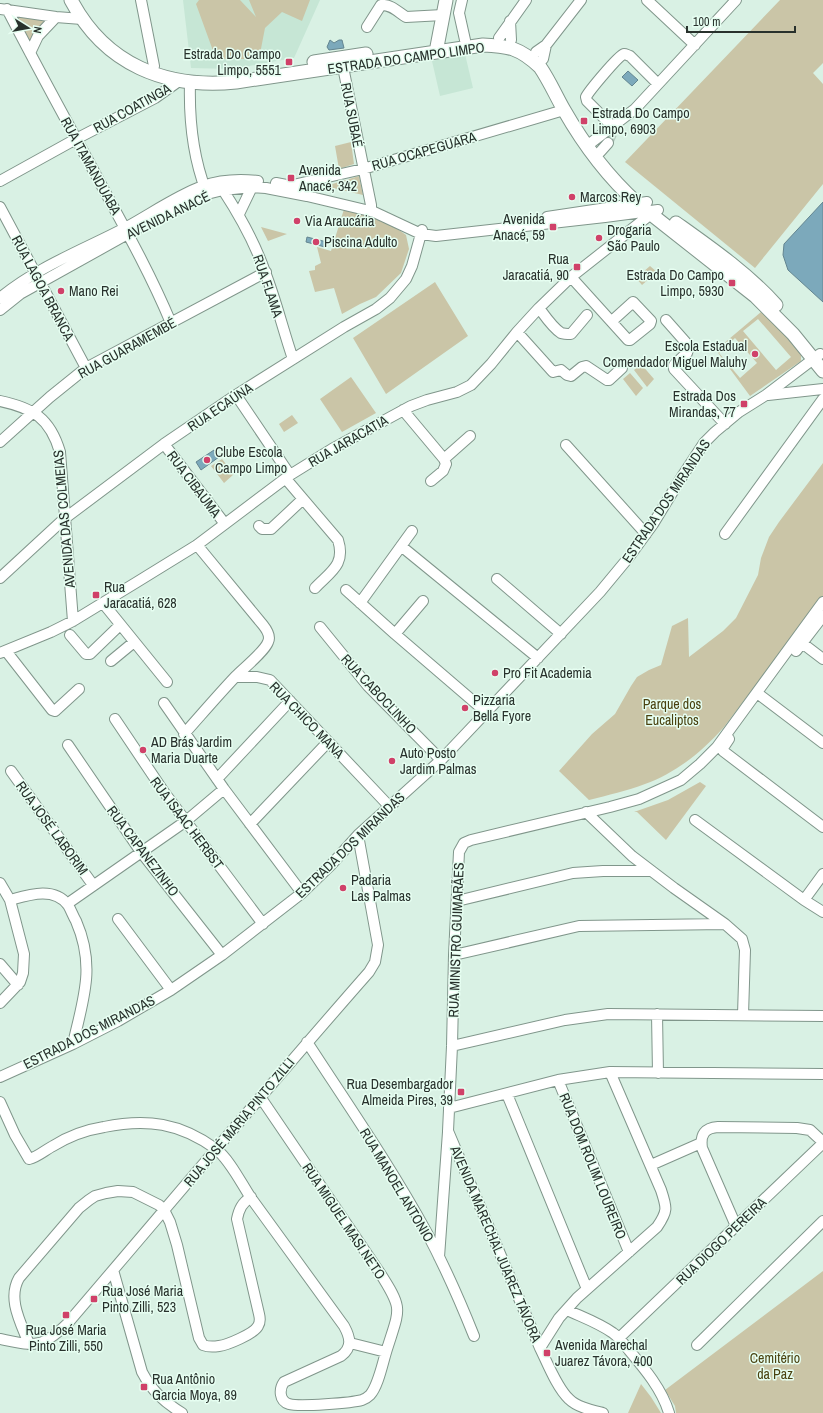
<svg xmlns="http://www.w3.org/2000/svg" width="823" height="1413" font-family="'Archivo Narrow',sans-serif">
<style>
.built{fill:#c6e6d5}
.green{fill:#cac5a7;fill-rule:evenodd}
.water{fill:#7ca9bb;stroke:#638590}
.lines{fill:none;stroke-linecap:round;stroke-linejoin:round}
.minor-tunnel{stroke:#b6cbbf;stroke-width:10;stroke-dasharray:10 5;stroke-linecap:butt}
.minor-casing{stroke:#80968b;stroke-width:12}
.major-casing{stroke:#80968b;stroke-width:15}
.minor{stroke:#fff;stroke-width:10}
.major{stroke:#fff;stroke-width:13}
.poi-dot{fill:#d04169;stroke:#e6fef1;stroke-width:1.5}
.labels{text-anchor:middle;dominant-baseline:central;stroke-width:3;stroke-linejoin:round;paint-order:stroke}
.poi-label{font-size:14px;fill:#28312c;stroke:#e6fef1;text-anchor:start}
.street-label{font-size:14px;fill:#28312c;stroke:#e6fef1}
.park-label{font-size:14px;fill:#49410f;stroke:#e6fef1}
</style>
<rect width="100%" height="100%" fill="#d9f1e4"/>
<path class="built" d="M183 0H320L294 58 232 69 191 68Z
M465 54 473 88 440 96 432 61Z"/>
<path class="green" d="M199 0H240L256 17 249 0H310L302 21 282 12 265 28 259 59H216L196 4Z
M780 0H823V63L813 73 823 84V184L755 268 625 162Z
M10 11 53 18 28 47Z
M351 142 354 164 339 169 335 146Z
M359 176 363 195 329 187V185Z
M345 206 388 222 406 235 409 249 401 273 376 297 360 304 342 314 334 288 315 292 309 271 315 270V266L321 263 317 247 331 251Z
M261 227 287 234 268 241Z
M650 266 657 272 642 285 636 278Z
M435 282 468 336 386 394 353 338Z
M761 312 796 346 801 355V361L750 396 716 350ZM758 319 791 357 776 370 743 331ZM735 338 757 363 740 378 719 353Z
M641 364 654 379 647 387 634 370Z
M630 373 643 388 636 396 623 379Z
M351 377 376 413 342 432 320 399Z
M292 415 298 423 284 432 279 424Z
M222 459 234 474 224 483 211 466Z
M823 463V596L724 727C703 751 676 773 645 784 627 791 608 795 589 800L559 771 592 734 615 714 631 686 637 677 649 670 661 665 672 626 688 618 689 657 723 631 736 618 758 575 761 558 769 537 779 522Z
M700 782 706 786 666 840 637 812H634L668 800Z
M823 1271V1413H676L675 1406 665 1390Z
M641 1384 651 1397 661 1413H628Z"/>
<path class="water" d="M330 40 334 43 339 40H342L344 48 329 50 327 47Z
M628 71 638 80 632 86 622 77Z
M823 202V302L788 270 783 255 784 244Z
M307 237 327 242 325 247 306 242Z
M214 450 219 457 201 470 196 462Z"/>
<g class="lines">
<path class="minor-tunnel" d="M608 143 612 134"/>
<defs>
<path id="minor" d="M141 0 154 66
M462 0 459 13 465 40
M647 0 695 45
M0 9 56 17 82 19
M7 9C34 61 62 113 90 164 118 216 148 268 171 323
M510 21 511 40
M367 27 381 5C391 4 398 12 406 17L443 15
M499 38 526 0
M536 52 546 45 581 0
M30 53 38 36 56 17
M543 59 546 45
M343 67 371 205V211
M190 83C189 119 193 157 206 191
M613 127 587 101 586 97C589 91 618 56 624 54 626 54 627 55 630 56L658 84
M592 142 635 109 736 0
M600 152 608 143
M0 181 76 139 155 98 179 81
M276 183 307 189
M293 185 363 169 564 110
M223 190C240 216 255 243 265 272 276 300 283 330 293 359
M0 207 86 368
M239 214 252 187
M547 217 647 202
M571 277 628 340H630L650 324 651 321 633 302 612 321
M0 298C37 267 83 250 125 228 151 214 176 196 203 186 220 180 241 179 258 181
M539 308C545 316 552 327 561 333 564 334 567 334 571 334L587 315
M0 310 20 294 167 212 203 195 223 190 252 187 266 188 307 196 374 212 421 234 436 236 605 217 658 210
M666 320 689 346 687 353 674 365V369L725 424
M517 332 553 372 561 370 567 375 571 376 582 367 586 366 607 380H609L622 368
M236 395 290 475
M768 395 823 389
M0 401C33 408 50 418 60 452L73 621
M403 410 444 459 446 464 443 471 431 481
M0 442 50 397 86 368 266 272
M164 444 225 524
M566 445 646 534
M444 459 470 436
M286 479 338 540C346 565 330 572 315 588
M259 526 262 529H271L303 499
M725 534 823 399
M401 546 538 658
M0 578 64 519 164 444 236 395 344 327 376 309 390 298 406 279 412 266 422 230
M497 579 561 634
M346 590 395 634 487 713
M103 603 167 682
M360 603 412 531
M320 627 368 686 441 760
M395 634 423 601
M70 635 86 654H90L120 625
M802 643 823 659
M6 651 52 710 55 711 79 689
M796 651 823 616
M0 653 51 632 73 621 137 582 197 545 290 475 332 449 411 406 427 400 457 392 471 385 491 364 517 332 539 308 571 277 651 214
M111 661 134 642
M235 677H257L270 680 389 806
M761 696 823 743
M164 703 224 789 302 893
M115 719 164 792 263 924
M184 734C201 715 218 695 236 676 244 668 265 651 268 642 271 636 267 630 263 625L197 545
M729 739 723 748V751L823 827
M68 745 141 852 222 955
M11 771 93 885
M217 779 290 701
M586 812 632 856 674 888 725 924 742 939 745 950 743 1015
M695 820 804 900
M250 824 328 742
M823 874 804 900 823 912
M0 883 10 900 24 954 23 973 20 982 0 1003
M10 900C28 895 54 886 68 905 71 910 73 916 76 921 96 967 83 999 73 1044
M457 901 573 873 603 871H650
M67 904 186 821 224 789
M118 919 171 990
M454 955 579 926 725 924
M0 964 18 985
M657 1014 658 1073
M307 1042C348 1105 391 1167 427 1233 445 1267 460 1301 474 1336
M452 1046 565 1020 608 1014 823 1016
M0 1077 73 1044 118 1021 171 990 222 955 302 893 331 865 358 835 441 760 600 592 629 557 653 524 683 475 704 443 715 432 739 412 766 395 820 354
M558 1080 629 1252
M507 1094 587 1289
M0 1102 15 1135 29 1159C38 1157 45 1150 53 1146 69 1136 85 1130 104 1127 147 1118 180 1123 216 1149 230 1160 241 1183 251 1198 282 1241 313 1283 344 1326 350 1337 353 1347 341 1356L284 1382C279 1389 279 1401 289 1404 299 1407 352 1403 362 1400 365 1399 368 1397 370 1395 379 1385 383 1360 388 1346 400 1308 403 1309 380 1273L261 1098
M449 1108 558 1080 610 1072 823 1074
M651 1165 701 1143
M736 1226 702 1148C700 1134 705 1128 718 1127L797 1128 810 1130 823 1142
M439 1257 448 1132
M113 1270 142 1372C152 1391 164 1402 182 1413
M567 1310C582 1317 599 1323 613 1333 619 1337 623 1343 628 1349 644 1368 662 1389 669 1413
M619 1338 823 1143
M0 1339C35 1346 41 1349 67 1324 168 1206 267 1088 369 972L375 962 378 945 358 835
M350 1343 386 1352
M29 1344C21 1323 7 1299 19 1278L79 1208 89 1200 95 1196 106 1193 118 1191 133 1192 159 1205 164 1210 170 1222 177 1245 199 1338 203 1345C208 1347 213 1347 219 1346 227 1345 254 1334 258 1326 260 1323 260 1318 259 1314L237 1219C239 1209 242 1203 251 1197
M697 1345 823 1221
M540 1348 559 1318 577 1298 657 1227C668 1211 667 1208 661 1190L610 1072
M603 1413C591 1410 577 1407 569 1399 557 1388 547 1362 540 1348L448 1131 452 1046 454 955 459 852 464 843 471 840 610 807 639 799 681 780 700 764 717 747 823 602"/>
<path id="major" d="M71 0C105 65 166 89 236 82L483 45C509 46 520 48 540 67 549 80 556 96 564 110 584 145 607 176 637 203L755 296 793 334 823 371
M436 52 446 0
M314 62 366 54
M676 223C711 248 747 273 776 305"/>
</defs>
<use href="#minor" class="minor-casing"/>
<use href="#major" class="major-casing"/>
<use href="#minor" class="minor"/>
<use href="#major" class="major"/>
</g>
<g class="poi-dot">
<rect x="285" y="58" width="8" height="8" rx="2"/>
<rect x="580" y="117" width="8" height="8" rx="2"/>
<rect x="287" y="174" width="8" height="8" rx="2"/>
<circle cx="572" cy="197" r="4"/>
<circle cx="297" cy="221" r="4"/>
<rect x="549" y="223" width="8" height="8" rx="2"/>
<circle cx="599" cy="238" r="4"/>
<circle cx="316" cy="242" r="4"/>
<rect x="573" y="263" width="8" height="8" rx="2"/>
<rect x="728" y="279" width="8" height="8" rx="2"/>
<circle cx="61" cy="291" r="4"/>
<circle cx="755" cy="354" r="4"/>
<rect x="740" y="400" width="8" height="8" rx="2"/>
<circle cx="207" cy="460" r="4"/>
<rect x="92" y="591" width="8" height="8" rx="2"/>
<circle cx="495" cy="673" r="4"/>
<circle cx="465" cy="708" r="4"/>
<circle cx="143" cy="750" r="4"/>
<circle cx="392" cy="761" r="4"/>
<circle cx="343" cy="888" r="4"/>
<rect x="457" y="1088" width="8" height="8" rx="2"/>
<rect x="90" y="1295" width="8" height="8" rx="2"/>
<rect x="62" y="1311" width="8" height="8" rx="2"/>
<rect x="543" y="1349" width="8" height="8" rx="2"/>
<rect x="140" y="1383" width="8" height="8" rx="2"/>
</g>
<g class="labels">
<g class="poi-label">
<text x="281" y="54" text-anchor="end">Estrada Do Campo<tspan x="281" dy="16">Limpo, 5551</tspan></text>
<text x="592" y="113">Estrada Do Campo<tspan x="592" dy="16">Limpo, 6903</tspan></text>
<text x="299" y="170">Avenida<tspan x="299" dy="16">Anacé, 342</tspan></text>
<text x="580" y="197">Marcos Rey</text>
<text x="545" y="219" text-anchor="end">Avenida<tspan x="545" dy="16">Anacé, 59</tspan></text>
<text x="305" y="221">Via Araucária</text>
<text x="607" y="230">Drogaria<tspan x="607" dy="16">São Paulo</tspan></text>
<text x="324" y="242">Piscina Adulto</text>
<text x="569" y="259" text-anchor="end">Rua<tspan x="569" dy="16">Jaracatiá, 90</tspan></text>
<text x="724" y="275" text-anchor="end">Estrada Do Campo<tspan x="724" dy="16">Limpo, 5930</tspan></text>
<text x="69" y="291">Mano Rei</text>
<text x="747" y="346" text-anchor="end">Escola Estadual<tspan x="747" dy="16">Comendador Miguel Maluhy</tspan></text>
<text x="736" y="396" text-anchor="end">Estrada Dos<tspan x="736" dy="16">Mirandas, 77</tspan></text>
<text x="215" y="452">Clube Escola<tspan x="215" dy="16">Campo Limpo</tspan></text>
<text x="104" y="587">Rua<tspan x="104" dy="16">Jaracatiá, 628</tspan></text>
<text x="503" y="673">Pro Fit Academia</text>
<text x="473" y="700">Pizzaria<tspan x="473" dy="16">Bella Fyore</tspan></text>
<text x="151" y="742">AD Brás Jardim<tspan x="151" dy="16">Maria Duarte</tspan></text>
<text x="400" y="753">Auto Posto<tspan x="400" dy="16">Jardim Palmas</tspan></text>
<text x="351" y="880">Padaria<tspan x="351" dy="16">Las Palmas</tspan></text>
<text x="453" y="1084" text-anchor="end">Rua Desembargador<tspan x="453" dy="16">Almeida Pires, 39</tspan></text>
<text x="102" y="1291">Rua José Maria<tspan x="102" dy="16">Pinto Zilli, 523</tspan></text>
<text x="66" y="1330" text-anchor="middle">Rua José Maria<tspan x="66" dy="16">Pinto Zilli, 550</tspan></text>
<text x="555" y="1345">Avenida Marechal<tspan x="555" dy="16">Juarez Távora, 400</tspan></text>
<text x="152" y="1379">Rua Antônio<tspan x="152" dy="16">Garcia Moya, 89</tspan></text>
</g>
<g class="street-label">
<text transform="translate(406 58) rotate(-8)">ESTRADA DO CAMPO LIMPO</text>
<text transform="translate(132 108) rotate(-29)">RUA COATINGA</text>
<text transform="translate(352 115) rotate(79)">RUA SUBAÉ</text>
<text transform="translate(424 151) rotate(-16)">RUA OCAPEGUARA</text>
<text transform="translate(91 166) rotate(61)">RUA ITAMANDUABA</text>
<text transform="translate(168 215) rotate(-26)">AVENIDA ANACÉ</text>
<text transform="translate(268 286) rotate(71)">RUA FLAMA</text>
<text transform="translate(43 288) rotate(62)">RUA LAGOA BRANCA</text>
<text transform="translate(127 348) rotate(-29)">RUA GUARAMEMBÉ</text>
<text transform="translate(220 407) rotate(-34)">RUA ECAÚNA</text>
<text transform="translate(348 441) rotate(-30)">RUA JARACATIA</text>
<text transform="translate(194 484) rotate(53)">RUA CIBAÚMA</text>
<text transform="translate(666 501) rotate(-56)">ESTRADA DOS MIRANDAS</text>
<text transform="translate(64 519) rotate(-95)">AVENIDA DAS COLMEIAS</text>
<text transform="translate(379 694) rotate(47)">RUA CABOCLINHO</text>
<text transform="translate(307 720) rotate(46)">RUA CHICO MANA</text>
<text transform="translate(187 823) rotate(53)">RUA ISAAC HERBST</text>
<text transform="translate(52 828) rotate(54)">RUA JOSÉ LABORIM</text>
<text transform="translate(350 845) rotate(-44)">ESTRADA DOS MIRANDAS</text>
<text transform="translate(143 851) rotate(53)">RUA CAPANEZINHO</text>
<text transform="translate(456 940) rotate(-88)">RUA MINISTRO GUIMARÃES</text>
<text transform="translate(89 1032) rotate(-27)">ESTRADA DOS MIRANDAS</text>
<text transform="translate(239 1122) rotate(-50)">RUA JOSÉ MARIA PINTO ZILLI</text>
<text transform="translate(593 1166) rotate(68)">RUA DOM ROLIM LOUREIRO</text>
<text transform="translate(397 1185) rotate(59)">RUA MANOEL ANTONIO</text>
<text transform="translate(344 1221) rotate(56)">RUA MIGUEL MASI NETO</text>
<text transform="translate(721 1241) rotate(-44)">RUA DIOGO PEREIRA</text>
<text transform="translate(496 1244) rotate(67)">AVENIDA MARECHAL JUAREZ TÁVORA</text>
</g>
<g class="park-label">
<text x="672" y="704">Parque dos<tspan x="672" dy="16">Eucaliptos</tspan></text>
<text x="775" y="1358">Cemitério<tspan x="775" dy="16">da Paz</tspan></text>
</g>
</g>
<g transform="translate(28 28) rotate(101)" stroke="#e6fef1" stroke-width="3" paint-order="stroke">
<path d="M0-3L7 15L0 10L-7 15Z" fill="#28312c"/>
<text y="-6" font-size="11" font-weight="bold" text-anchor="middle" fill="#28312c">N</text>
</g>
<path d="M687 26v6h108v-6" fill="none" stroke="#28312c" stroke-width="2"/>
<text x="693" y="26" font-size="12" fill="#28312c" stroke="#e6fef1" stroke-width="3" paint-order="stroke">100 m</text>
</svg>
